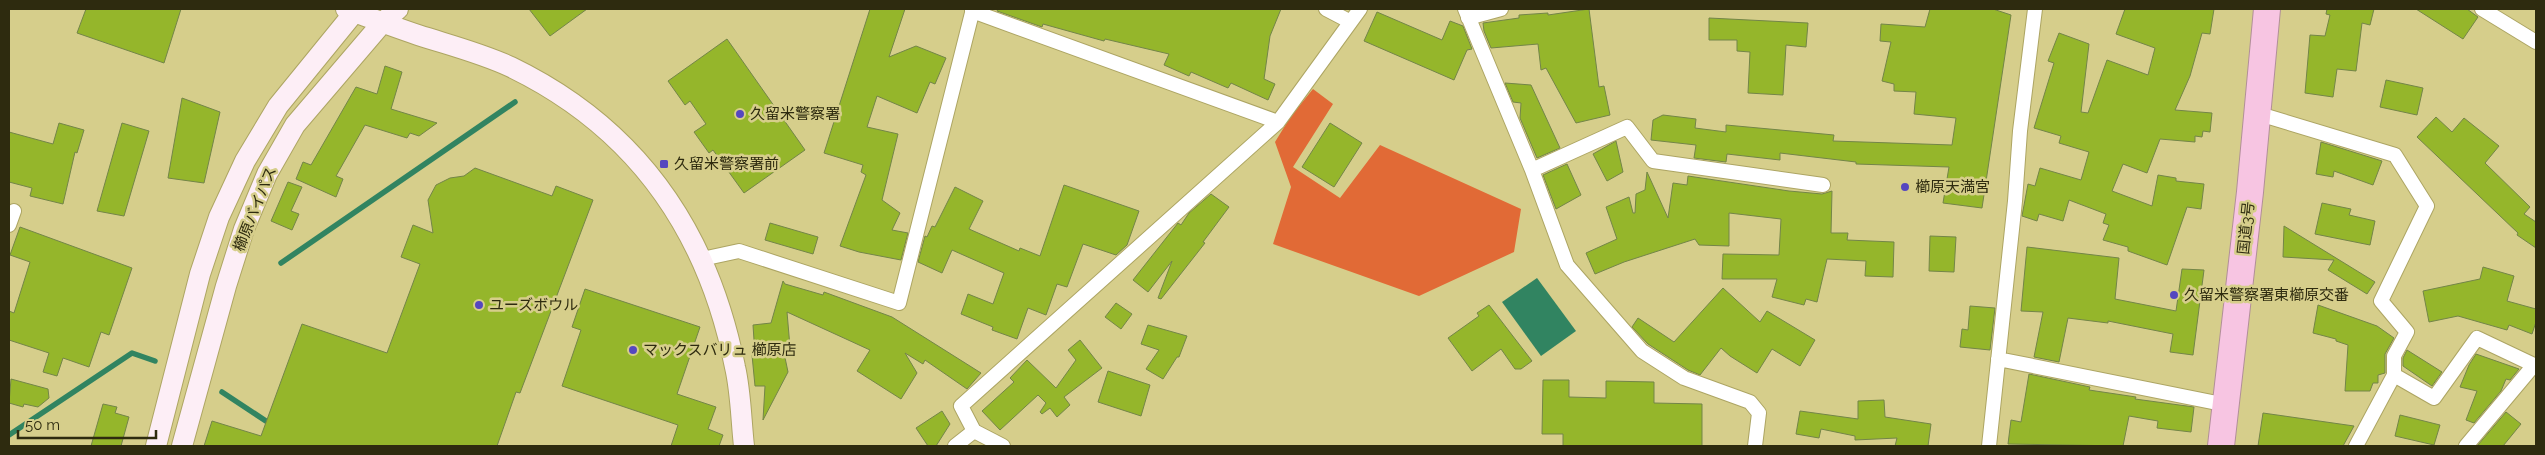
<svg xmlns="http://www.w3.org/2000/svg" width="2545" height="455" font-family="Raleway,'Noto Sans JP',sans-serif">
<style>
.forest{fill:#e16a36}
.water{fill:#318461}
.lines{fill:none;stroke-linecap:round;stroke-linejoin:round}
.stream{stroke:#318461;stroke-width:5.5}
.building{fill:#95b62b;stroke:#738548}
.street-casing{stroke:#ada563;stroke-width:16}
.secondary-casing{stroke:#ada563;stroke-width:22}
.highway-casing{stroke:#b18f98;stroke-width:28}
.street{stroke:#fff;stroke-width:14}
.secondary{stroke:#fdeef6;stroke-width:20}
.highway{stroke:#f7c5e2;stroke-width:26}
.poi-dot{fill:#5547bf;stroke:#d6ce8b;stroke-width:2}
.labels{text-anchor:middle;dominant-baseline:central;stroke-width:5;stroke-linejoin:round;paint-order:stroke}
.poi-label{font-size:15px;fill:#2e2b0f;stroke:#d6ce8b;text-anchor:start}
.street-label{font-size:15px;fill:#2e2b0f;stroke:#d6ce8b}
</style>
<rect width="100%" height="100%" fill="#d6ce8b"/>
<path class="forest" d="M1313 89 1333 104 1293 167 1340 198 1380 145 1521 209 1514 252 1419 296 1273 244 1291 187 1275 142 1291 116Z"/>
<path class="water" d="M1537 278 1576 331 1541 356 1502 302Z"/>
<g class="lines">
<path class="stream" d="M281 263 515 102
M222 392 272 425
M9 435 132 353 155 361"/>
</g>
<path class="building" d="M86 9H181L164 63 77 33Z
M529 9H587L550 36Z
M870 9H905L889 57 916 46 946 58 935 84 930 82 917 113 877 96 867 127 898 134 882 200 900 213 892 230 908 233 901 260 859 252 840 246 866 175 861 172 863 165 824 153Z
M998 9H1281L1270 36 1264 79 1275 84 1268 100 1231 83 1228 88 1191 72 1189 76 1164 65 1169 54 1105 39 1104 41 1043 24 1042 27 997 11Z
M1589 9 1599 87 1604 86 1610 115 1576 123 1546 68 1541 70 1538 44 1491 48 1484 31 1483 23 1519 18V15L1548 13V15Z
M1930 9H1993L2011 15 1982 208 1943 203 1949 167 1856 164V162L1780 153V160L1727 154 1726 162 1694 158 1696 145 1651 140 1653 120 1663 115 1696 119 1695 128 1726 132V125L1834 135 1833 141 1952 145 1956 118 1914 114 1916 92 1894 91V84L1882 81 1891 42 1880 41 1881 24 1925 27Z
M2125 9H2214L2210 34 2202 33 2190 76 2175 110 2212 113 2210 132 2203 131 2202 137 2195 136V142L2160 139 2147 173 2123 164 2112 191 2152 206 2158 175 2176 178V181L2204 184 2201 209 2187 207 2167 265 2128 251V247L2103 240 2109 225 2103 223 2106 214 2069 200 2063 221 2039 214 2037 221 2022 216 2028 184 2035 186 2040 168 2081 180 2089 152 2059 143 2061 136 2034 128 2054 63 2048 61 2059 33 2089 44 2081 112 2088 113 2107 60 2148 75 2155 48 2116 34Z
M2327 9H2374L2370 25 2362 23 2356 71 2337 69 2333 97 2305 93 2310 35 2325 36 2330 15 2326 14Z
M2416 9H2467L2478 17 2463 39Z
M1377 12 1442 40 1450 21 1463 26 1472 49 1467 50 1454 80 1364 41Z
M1709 18 1808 23 1806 47 1786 45 1783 95 1748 93 1750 52 1737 51V40H1709Z
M727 39 805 150 744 193 713 150 709 153 694 132 706 124 690 101 685 105 668 81Z
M385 66 402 72 391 109 437 123 419 136 410 133 407 138 365 125 336 176 343 179 336 197 296 179 303 162 311 165 356 87 377 94Z
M2386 80 2423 88 2417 115 2380 107Z
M1505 83 1531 85 1560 148 1537 158 1520 118 1521 103 1513 102Z
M182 98 220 112 204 183 168 178Z
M2436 117 2452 132 2464 118 2499 146 2485 163 2530 207 2524 214 2536 222V248L2517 235 2518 233 2417 137Z
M59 123 84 130 77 153 75 152 63 204 30 196 32 188 9 182V132L53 144Z
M122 123 149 131 124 216 97 211Z
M1330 123 1362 143 1334 187 1302 167Z
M1616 141 1623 172 1607 181 1593 154Z
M2321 142 2382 161 2373 185 2334 171 2333 177 2316 174Z
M1567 164 1581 195 1556 209 1543 175Z
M475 168 552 196 556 186 593 200 520 393 516 392 497 446H204L212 421 261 436 302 324 387 353 420 264 401 257 413 225 433 233 428 200 436 185 450 178 464 176Z
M1647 172 1668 218 1673 183 1687 185 1688 176 1789 191 1822 194 1832 191 1831 233H1848L1847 240 1894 242 1893 277 1865 276 1866 261 1827 259 1817 302 1806 299 1804 305 1772 297 1777 279H1722L1723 254 1779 255 1781 219 1729 213V246L1699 245 1695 239 1624 262 1595 274 1586 253 1617 239 1606 207 1629 197 1633 213H1635L1636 194 1645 190Z
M288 182 302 187 291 211 299 214 292 230 271 221Z
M1064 185 1139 211 1127 245 1116 255 1083 244 1067 287 1057 284 1046 315 1028 308 1017 339 992 330 993 327 961 314 968 294 993 304 1004 273 952 250 942 273 918 262 925 236 927 237 932 226 935 227 955 187 983 201 969 229 1019 251 1020 248 1040 256Z
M1211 194 1229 207 1203 242 1205 243 1161 299 1158 298 1172 261 1148 292 1133 280 1178 223 1181 225 1189 213Z
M2322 203 2351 209 2349 215 2375 221 2370 245 2315 234Z
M770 223 818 237 813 254 765 240Z
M2284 226 2375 282 2367 294 2328 270 2334 260 2283 257Z
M20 227 132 268 109 335 101 332 89 367 63 358 57 376 43 372 49 353 9 340V311L14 313 30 262 10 255Z
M1930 236 1956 237 1954 272 1929 271Z
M2027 247 2119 258 2115 299 2176 311 2182 269 2204 270 2193 355 2170 352 2173 334 2108 321V323L2068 318 2059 362 2034 357 2043 312 2021 311Z
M2483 267 2514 276 2507 301 2536 309V322L2532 334 2509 325 2507 330 2458 316 2429 322 2423 291 2480 279Z
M783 281 785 284 823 295 824 292 892 317 981 373 967 389 925 360 923 364 905 353 917 373 901 399 857 371 870 350 787 312 790 347 783 348 788 372 763 420 765 386H755L752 355H755L753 325 771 323Z
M1723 288 1760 322 1767 311 1815 340 1800 366 1772 349 1757 373 1730 356 1721 348 1700 375 1688 370 1648 344 1632 327 1638 318 1674 342Z
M585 289 700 327 677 394 716 407 708 429 723 435 719 446H671L678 425 562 386 581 330 572 327Z
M1116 303 1132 314 1121 329 1105 317Z
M1489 305 1532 361 1521 369H1515L1501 349 1472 371 1448 338 1479 316 1477 313Z
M2318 305 2377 326 2394 338 2385 354V373L2378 375V383H2373L2370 391H2345L2348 345 2336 341V339L2313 333Z
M1970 306 1995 308 1990 350 1960 347 1962 329 1968 330Z
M1148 325 1187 336 1179 357H1177L1163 379 1146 369 1159 350 1141 344Z
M1080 340 1102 368 1064 397 1070 405 1057 417 1050 408 1042 414 1040 412 1046 403 1038 395 1000 430 982 411 1014 382 1010 378 1027 360 1056 388 1076 360 1068 350Z
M2407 350 2442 372 2432 386 2403 366V358Z
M2476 354 2519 369 2510 380 2506 379 2501 391 2474 423 2466 420 2477 391 2460 387 2469 365Z
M1108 371 1150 385 1141 416 1098 402Z
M2029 374 2090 387 2089 390 2136 397 2135 399 2194 407 2191 432 2157 428 2158 421 2129 416 2123 446 2008 444 2011 420 2021 422Z
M11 379 48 389 49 398 38 407 24 404 23 407 9 403Z
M1543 380H1569V397L1606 398V381L1654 382V403L1702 404V446H1563V434H1542Z
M1884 400 1885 417 1931 424 1928 446H1895L1897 438 1855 440V436L1821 429 1819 438 1796 434 1800 411 1858 419V401Z
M103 404 117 407 115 413 129 417 121 446H91Z
M942 411 950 424 936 446H928L916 428Z
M2506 412 2521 424 2503 446H2477Z
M2263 413 2354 426 2343 446H2258Z
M2400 415 2440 425 2434 445 2395 436Z"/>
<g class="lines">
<defs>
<path id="street" d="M1326 9 1349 21
M1465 9 1532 170 1567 265 1642 351 1684 378 1750 402 1759 413 1755 446
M2482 9 2536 42
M972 11 1278 122
M1468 18 1501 9
M2256 113 2395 155 2427 206 2381 301 2407 332 2394 356V375L2434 398 2477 338 2534 365 2466 446
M1532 170 1627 127 1653 161 1823 185
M9 225 14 211
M702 259 739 251 899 303 973 9
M1998 359 2227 405
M955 446 974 431
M1003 446 974 431 961 406 1278 122 1360 9
M1989 446 2015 201 2020 131 2035 9
M2356 446 2394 375"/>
<path id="secondary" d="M346 9C370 18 394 27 418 35 449 45 481 53 511 67 637 128 708 231 735 367 741 393 741 420 744 446
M156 446 200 274 219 217 245 161 278 106 357 9
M182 446 226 286 244 229 267 174 295 125 383 22 398 9"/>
<path id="highway" d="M2221 446 2250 192 2267 9"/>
</defs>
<use href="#street" class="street-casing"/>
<use href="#secondary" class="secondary-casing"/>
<use href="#highway" class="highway-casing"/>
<use href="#street" class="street"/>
<use href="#secondary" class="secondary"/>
<use href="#highway" class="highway"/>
</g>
<g class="poi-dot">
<circle cx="740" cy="114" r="5"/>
<rect x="659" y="159" width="10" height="10" rx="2.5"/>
<circle cx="1905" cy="187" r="5"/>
<circle cx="2174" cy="295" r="5"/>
<circle cx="479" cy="305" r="5"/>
<circle cx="633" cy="350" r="5"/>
</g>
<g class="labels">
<g class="poi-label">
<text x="750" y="114">久留米警察署</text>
<text x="674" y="164">久留米警察署前</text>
<text x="1915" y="187">櫛原天満宮</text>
<text x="2184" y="295">久留米警察署東櫛原交番</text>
<text x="489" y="305">ユーズボウル</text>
<text x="643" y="350">マックスバリュ 櫛原店</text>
</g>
<g class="street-label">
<text transform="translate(255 209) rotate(-68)">櫛原バイパス</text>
<text transform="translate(2246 228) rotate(-84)">国道3号</text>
</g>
</g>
<rect width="2545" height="455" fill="none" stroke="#2e2b0f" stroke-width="20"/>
<path d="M18 430v8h138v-8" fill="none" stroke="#2e2b0f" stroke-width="2.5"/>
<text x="25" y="430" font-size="15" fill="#2e2b0f" stroke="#d6ce8b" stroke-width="4" paint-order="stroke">50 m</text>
</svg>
